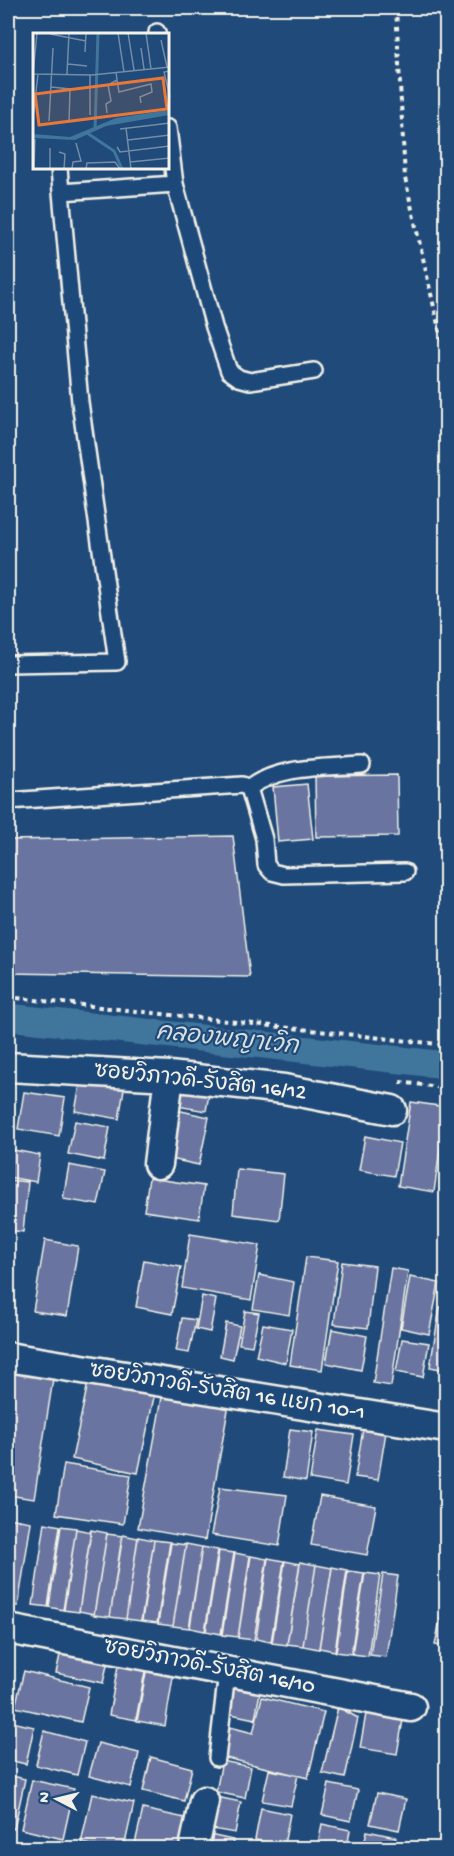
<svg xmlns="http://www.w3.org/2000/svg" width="454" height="1856" font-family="'Gochi Hand','Playpen Sans Thai',sans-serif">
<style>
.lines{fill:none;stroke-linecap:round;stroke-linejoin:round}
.canal{stroke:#40769c;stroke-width:27}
.building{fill:#6975a0;stroke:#f4f1e8;stroke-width:1.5}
.lane-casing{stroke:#f4f1e8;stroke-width:20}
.street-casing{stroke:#f4f1e8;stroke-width:33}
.path{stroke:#f4f1e8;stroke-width:4;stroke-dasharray:4.5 4.5;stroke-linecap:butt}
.lane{stroke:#1f4a7a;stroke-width:15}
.street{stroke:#1f4a7a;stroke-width:28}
.labels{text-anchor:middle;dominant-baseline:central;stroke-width:4.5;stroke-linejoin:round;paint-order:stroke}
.street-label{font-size:22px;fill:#f4f1e8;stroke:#1f4a7a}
.water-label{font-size:24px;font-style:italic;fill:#d9dfdd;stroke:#1f4a7a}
.inset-river{fill:none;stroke:#40769c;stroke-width:3}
.inset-road{fill:none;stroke:#748da6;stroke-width:1.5}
.view{fill:#ea7738;fill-opacity:0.15;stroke:#ea7738;stroke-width:3}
.inset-edge{fill:none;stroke:#f4f1e8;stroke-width:3}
</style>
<rect width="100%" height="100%" fill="#1f4a7a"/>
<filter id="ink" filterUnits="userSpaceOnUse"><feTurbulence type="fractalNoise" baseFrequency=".0167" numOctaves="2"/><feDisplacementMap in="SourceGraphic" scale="12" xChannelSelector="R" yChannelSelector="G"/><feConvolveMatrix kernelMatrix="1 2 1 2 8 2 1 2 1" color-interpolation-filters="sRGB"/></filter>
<g filter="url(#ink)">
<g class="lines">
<path class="canal" d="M8 1017 446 1065"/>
</g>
<path class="building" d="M446 672V703H443L442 673Z
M446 703V754L442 704Z
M397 775 398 836 316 837 315 776Z
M307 784 313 839 278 842 273 787Z
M233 836 250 977 8 973V840Z
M177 1072 212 1078 206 1111 171 1105Z
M82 1075 125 1083 119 1119 75 1111Z
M24 1092 65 1098 59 1136 18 1129Z
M411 1102 446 1107 434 1192 398 1186Z
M172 1109 209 1117 199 1165 161 1157Z
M75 1121 110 1127 104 1161 68 1154Z
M365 1136 400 1143 394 1176 359 1170Z
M8 1149 40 1155 36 1182 8 1177Z
M69 1165 105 1172 98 1205 63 1199Z
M237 1169 284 1174 279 1220 233 1214Z
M149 1178 204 1186 199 1219 144 1211Z
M8 1180 28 1182 23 1232 8 1230Z
M446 1188V1213L442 1212Z
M190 1234 260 1245 251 1300 182 1288Z
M45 1240 78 1246 67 1316 33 1311Z
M306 1257 338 1261 322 1370 290 1365Z
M144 1260 181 1267 172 1314 136 1307Z
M342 1262 375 1266 368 1328 334 1324Z
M391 1268 408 1271 391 1386 373 1383Z
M259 1275 294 1282 289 1315 253 1309Z
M410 1277 439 1283 429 1334 401 1328Z
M202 1296 216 1299 210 1332 196 1329Z
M440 1307 446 1308V1370L430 1367Z
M245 1311 259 1313 252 1346 239 1344Z
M182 1318 196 1320 189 1353 176 1351Z
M226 1323 240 1326 233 1359 220 1356Z
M263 1324 292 1329 286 1363 256 1356Z
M332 1329 367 1336 361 1370 326 1363Z
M402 1339 429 1343 423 1377 396 1372Z
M8 1371 53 1379 34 1499 8 1495Z
M89 1378 155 1392 138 1473 72 1459Z
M163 1392 229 1404 205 1540 138 1528Z
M290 1429 313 1432 306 1481 283 1477Z
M363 1429 386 1432 378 1480 355 1477Z
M318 1430 354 1435 346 1485 310 1479Z
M64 1464 131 1475 123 1524 56 1514Z
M220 1487 287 1495 279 1546 211 1535Z
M320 1496 376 1506 367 1555 311 1545Z
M8 1518 31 1522 18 1606 8 1605Z
M45 1523 61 1526 49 1607 33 1605Z
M60 1526 76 1528 64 1610 48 1607Z
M76 1529 91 1532 79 1612 63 1610Z
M91 1530 107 1533 94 1614 79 1611Z
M107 1534 122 1536 110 1617 94 1615Z
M123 1535 138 1538 126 1619 110 1617Z
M138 1537 154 1540 141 1621 126 1619Z
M154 1540 170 1542 157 1623 142 1621Z
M171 1543 186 1545 173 1626 158 1624Z
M186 1544 202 1547 189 1628 173 1626Z
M202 1547 218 1550 205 1631 190 1628Z
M219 1551 234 1553 221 1634 206 1631Z
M235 1553 250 1556 238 1637 222 1635Z
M251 1556 267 1559 254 1640 238 1638Z
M268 1558 284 1561 271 1642 256 1639Z
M285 1561 300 1564 287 1645 272 1643Z
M300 1562 316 1565 303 1646 287 1644Z
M316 1565 332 1568 319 1649 303 1646Z
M332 1567 347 1570 335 1651 319 1648Z
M348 1571 364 1573 351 1654 336 1652Z
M365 1573 380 1575 368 1656 352 1654Z
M383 1574 398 1576 386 1657 370 1655Z
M446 1591V1647L435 1645Z
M62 1646 109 1656 103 1683 56 1673Z
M119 1660 146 1666 136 1720 109 1715Z
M147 1667 174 1671 165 1726 137 1721Z
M24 1671 89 1687 81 1722 15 1707Z
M233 1682 261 1687 255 1719 226 1713Z
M262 1697 324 1712 308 1778 222 1757 230 1727 253 1733Z
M338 1707 358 1718 345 1778 322 1773Z
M367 1708 404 1714 397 1754 360 1748Z
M8 1721 34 1727 26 1764 8 1760Z
M44 1731 85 1742 77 1775 36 1765Z
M98 1743 139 1753 131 1787 89 1776Z
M151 1757 192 1768 184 1801 143 1791Z
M222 1761 251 1767 245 1798 216 1792Z
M269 1770 298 1775 291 1806 262 1801Z
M8 1775 25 1779 14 1829 8 1827Z
M32 1780 74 1789 63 1839 21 1829Z
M329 1784 358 1790 351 1821 322 1815Z
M377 1793 406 1799 399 1830 370 1824Z
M92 1794 134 1803 124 1848H105L81 1843Z
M212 1796 241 1802 235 1833 206 1828Z
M261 1808 290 1814 284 1845 255 1840Z
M143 1809 185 1818 179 1848H134Z
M322 1824 350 1830 347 1848H317Z
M367 1831 396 1837 394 1848H363Z
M205 1834 233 1840 232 1848H202Z"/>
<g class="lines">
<defs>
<path id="lane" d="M157 32V34
M168 128 175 184
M59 168 61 192
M8 664 117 662 80 402 61 192 175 184 214 327 229 371 239 378 250 381 314 371
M249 788C279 765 325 768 362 765
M8 801 242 785 249 788 264 839 266 865 272 872 284 875 405 872
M217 1758 227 1672"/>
<path id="street" d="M8 1067 169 1076 284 1089 392 1110
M158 1164 169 1076
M8 1357 446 1428
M8 1629 411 1707
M194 1848 204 1801"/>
</defs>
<use href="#lane" class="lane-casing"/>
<use href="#street" class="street-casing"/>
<path class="path" d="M396 8 405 178 445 356 446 393
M8 997 446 1045
M400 1082 446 1088"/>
<use href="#lane" class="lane"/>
<use href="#street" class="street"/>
</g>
</g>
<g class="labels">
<g class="street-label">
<text transform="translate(200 1083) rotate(6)">ซอยวิภาวดี-รังสิต 16/12</text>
<text transform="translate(227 1393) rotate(9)">ซอยวิภาวดี-รังสิต 16 แยก 10-1</text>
<text transform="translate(209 1668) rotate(11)">ซอยวิภาวดี-รังสิต 16/10</text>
</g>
<g class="water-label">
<text transform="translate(227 1041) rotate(6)">คลองพญาเวิก</text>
</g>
</g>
<g transform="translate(33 33)">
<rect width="136" height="136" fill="#1f4a7a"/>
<path d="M136 77V82L73 93 42 107 0 105V101L37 104 83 85Z" fill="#40769c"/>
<path class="inset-river" d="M62 96 65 0M54 100 81 118 89 136"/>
<path class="inset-road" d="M85 0 91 39M95 0 101 37M113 0 118 36M17 1 53 8M128 7 134 34M108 15 111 36M52 19 53 0M35 31 54 33M137 38 131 39 137 64M0 41 59 42 137 34M0 41 4 0M34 41 36 0M57 42V82M84 47 86 59 118 51 119 59 107 64 108 70M18 54 37 56 36 89M74 80 73 71 78 68 75 52 84 47 83 39M0 85 5 41M16 88 20 15M93 95 98 136M87 96 137 90M95 107 137 102M84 114 87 119 137 113M17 115V136M26 119 32 121 31 136M97 129 137 125M1 136 2 106M39 136 40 129 48 128 43 110M53 136 54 130 82 129 87 136"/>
<path class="view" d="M130 45 134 76 6 92 2 61Z"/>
<rect width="136" height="136" class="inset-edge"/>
</g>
<rect width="454" height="1856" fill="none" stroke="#1f4a7a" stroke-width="30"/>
<rect x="15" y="15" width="424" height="1826" fill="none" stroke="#f4f1e8" stroke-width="2" filter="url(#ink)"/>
<g transform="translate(57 1799) rotate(277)" stroke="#1f4a7a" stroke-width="4.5" paint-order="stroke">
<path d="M0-4.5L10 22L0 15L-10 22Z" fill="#f4f1e8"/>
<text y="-9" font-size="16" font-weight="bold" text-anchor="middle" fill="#f4f1e8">N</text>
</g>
</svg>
